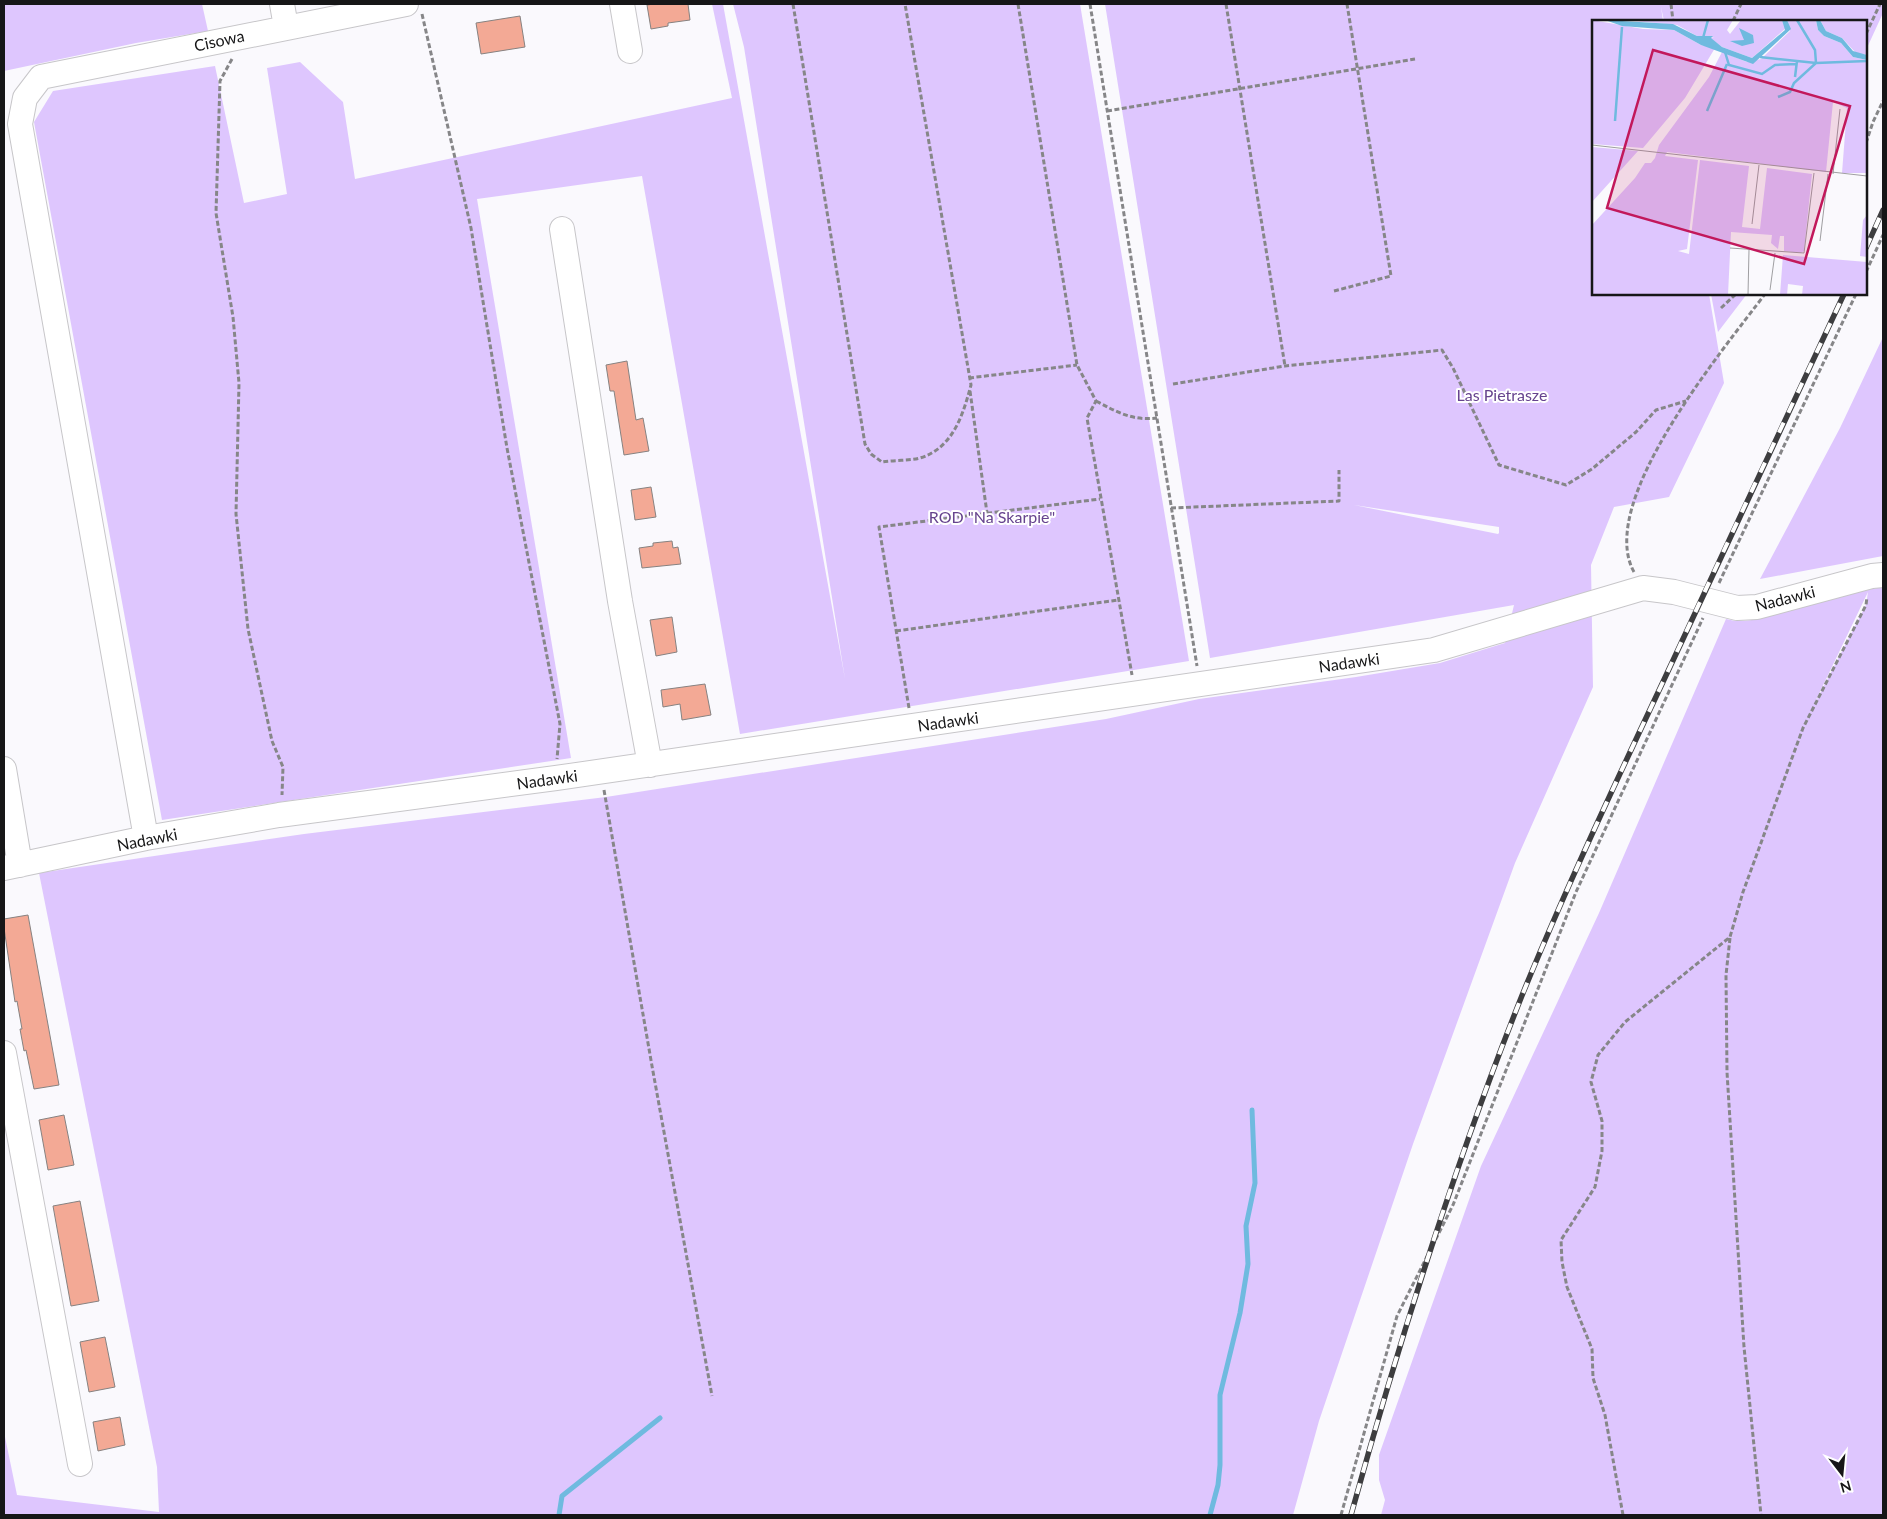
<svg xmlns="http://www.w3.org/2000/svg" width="1887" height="1519" font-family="Lato,sans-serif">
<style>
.green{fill:#dec6fe;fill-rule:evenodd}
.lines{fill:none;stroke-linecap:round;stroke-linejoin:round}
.stream{stroke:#6fbadf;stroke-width:5}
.building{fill:#f3a995;stroke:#868281}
.minor-casing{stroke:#c7c6c9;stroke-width:26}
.path{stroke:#868688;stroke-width:3;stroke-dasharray:5 2.5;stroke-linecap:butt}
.minor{stroke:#fff;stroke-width:24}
.rail-casing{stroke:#3d3d3f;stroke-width:5.5}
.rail{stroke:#fff;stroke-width:4;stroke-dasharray:11;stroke-linecap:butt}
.labels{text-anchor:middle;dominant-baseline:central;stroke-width:4;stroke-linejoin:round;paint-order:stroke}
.street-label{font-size:16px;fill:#161617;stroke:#fff}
.park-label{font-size:16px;fill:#66438e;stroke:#fff}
.inset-river{fill:none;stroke:#6fbadf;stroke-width:2.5}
.inset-road{fill:none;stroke:#9f9ea1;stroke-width:1}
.view{fill:#c2185b;fill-opacity:0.15;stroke:#c2185b;stroke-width:2.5}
.inset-edge{fill:none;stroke:#161617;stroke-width:2.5}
</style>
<rect width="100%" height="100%" fill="#faf9fd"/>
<path class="green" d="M4 4H202L208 31 136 43 4 71Z
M712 4H723L845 679 744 47 733 4H1080L1189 661 740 734 642 176 477 199 571 758 162 820 34 122 53 91 215 66 244 203 287 194 267 68 300 62 343 102 355 179 732 98Z
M1105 4H1883V13L1866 50V21H1664L1661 7 1663 21H1593V294H1709L1724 383 1669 497 1614 507 1591 565 1593 687 1515 863 1413 1144 1319 1421 1293 1515H4V1432L17 1495 159 1512 157 1467 39 873 304 834 606 797 1106 719 1199 699 1356 677 1440 663 1505 643 1514 605 1210 658ZM1354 505 1499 527V533L1498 534Z
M1711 294H1747L1718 332Z
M1883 337V556L1760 579 1840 428Z
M1883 587V1515H1381L1385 1500 1379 1480V1455L1481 1166 1599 913 1726 619C1751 626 1780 611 1804 605 1830 598 1857 591 1883 587ZM1868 592 1866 605 1815 703V702Z"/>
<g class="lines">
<path class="stream" d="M559 1515 562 1496 660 1418
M1210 1515 1218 1485 1220 1465V1395L1240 1313 1248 1264 1246 1226 1255 1183 1252 1110"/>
</g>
<path class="building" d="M654 4H688L690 20 668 23V26L651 29 647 5Z
M520 16 525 47 481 54 476 23Z
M627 361 636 420 643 418 649 451 624 455 614 391H610L606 365Z
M651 487 656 517 635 520 631 490Z
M672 541 673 548 678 547 681 564 642 568 639 548 653 546V543Z
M672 617 677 652 656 656 650 620Z
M705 684 711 715 682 720 680 704 663 707 661 690Z
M28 915 59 1085 34 1089 26 1050 24 1051 20 1029H22L17 1001 15 1002 4 928V919Z
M64 1115 74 1165 48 1170 39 1120Z
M80 1201 99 1301 71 1306 53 1206Z
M105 1337 115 1387 89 1392 80 1342Z
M120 1417 125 1445 98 1451 93 1422Z"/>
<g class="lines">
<defs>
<path id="minor" d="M282 4 286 27
M622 4 630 51
M562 229 620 601 650 765
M4 769 20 865
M146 838 20 124 25 98 41 77 406 4
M4 868 146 838 279 815 556 778 1434 650 1643 588 1674 592 1737 608 1757 607 1872 576 1883 575
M4 1053 80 1464"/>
</defs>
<use href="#minor" class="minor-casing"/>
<path class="path" d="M793 4 865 444 871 454 882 462C894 460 908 461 920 458 953 448 963 415 971 385L905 4
M1018 4 1077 365 1096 401 1087 418 1132 675
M1090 4 1197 666
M1226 4 1285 366
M1671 4 1673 21
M422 14 471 228 507 448 560 724 557 759
M1733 21 1741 4
M1866 34 1880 4
M232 59 220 81 216 213 233 317 239 383 236 514 248 629 272 741 283 767 282 795
M1107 111 1415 59
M1866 143 1873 122 1883 101
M1866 272 1883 235
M1334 291 1391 276 1347 4
M1721 308 1736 294
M969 378 1077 365
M1173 384 1285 366 1442 350 1453 368 1499 465 1566 485 1592 469 1636 432 1656 410 1686 401
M970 391 987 513
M1096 401C1117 412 1132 421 1157 418
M1171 508 1339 501V470
M1634 572C1595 502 1724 349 1765 294
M1719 583 1856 294
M896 631 1118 600
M909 708 879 527 1100 499
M604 790 652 1066 712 1396
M1730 938 1726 975 1727 1072 1744 1347 1761 1515
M1341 1515 1397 1316 1453 1205 1576 892 1703 618
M1623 1515 1605 1415 1593 1378 1592 1349 1567 1287 1562 1262 1561 1240 1595 1187 1602 1151V1121L1591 1082 1598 1055 1625 1022 1730 937 1743 892 1803 728 1866 605 1867 597"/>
<use href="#minor" class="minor"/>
<defs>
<path id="rail" d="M1866 248 1883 210
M1351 1515C1400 1338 1455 1163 1523 993 1566 888 1614 786 1662 684 1722 554 1783 424 1844 294"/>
</defs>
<use href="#rail" class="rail-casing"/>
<use href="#rail" class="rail"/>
</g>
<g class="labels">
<g class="street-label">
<text transform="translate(219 40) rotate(-12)">Cisowa</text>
<text transform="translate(1785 598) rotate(-14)">Nadawki</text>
<text transform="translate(1349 662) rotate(-8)">Nadawki</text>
<text transform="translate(948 721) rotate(-8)">Nadawki</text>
<text transform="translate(547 779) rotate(-8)">Nadawki</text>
<text transform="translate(147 839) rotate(-11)">Nadawki</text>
</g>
<g class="park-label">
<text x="1502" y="394">Las Pietrasze</text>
<text x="992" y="516">ROD "Na Skarpie"</text>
</g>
</g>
<g transform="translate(1592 20)">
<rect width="275" height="275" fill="#faf9fd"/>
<path d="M0 0 51 9 82 10 109 25 123 28 93 78 51 128 0 124ZM31 0H141L135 10 138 14 149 0H190L194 8 160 38 130 27 118 18 122 17 105 16 85 5ZM195 0H224L226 10 232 16 249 23 261 37 275 40V153H250L255 88 241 82 234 152 75 132 73 136 106 140 95 229 86 231 97 234 108 140 157 146 150 207 168 209 175 148 220 154 212 231 209 233 192 231V216H188L186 229 179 223 180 215 139 212 136 275H0V205L43 158 53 143H59L63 138 67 125 117 57 130 32 155 42 169 39 198 11ZM228 0H275V35L264 33 250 18 234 11ZM0 127 46 131 0 182ZM275 195V237L268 236 271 200ZM191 235 275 242V275H210L211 266 196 264 195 275H188Z" fill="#dec6fe"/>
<path d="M13 0 81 4 105 16H121L119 18 130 27 160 38 193 10 190 0H195L199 9 161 44 109 25 82 10 30 6ZM224 0H228L234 11 250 18 261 31 275 35V40L261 37 249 23 232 16 226 10ZM147 8 161 15 162 23 150 26 138 21 152 20Z" fill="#6fbadf"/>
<path class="inset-river" d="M111 18 116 0M133 32 137 45 170 54 183 45 204 44M168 37 224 43 275 41M203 57 205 41M186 77 198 72 202 63 224 43 223 30 205 0M115 91 135 44M23 101 30 7"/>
<path class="inset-road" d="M0 125 275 156M241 154 248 89M160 204 167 145M228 221 236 154M138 228 212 233 222 153M178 270 183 233M156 275 157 230"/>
<path class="view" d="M61 30 258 86 212 244 15 188Z"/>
<rect width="275" height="275" class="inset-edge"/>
</g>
<rect width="1887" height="1519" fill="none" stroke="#161617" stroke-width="10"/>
<g transform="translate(1842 1474) rotate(164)" stroke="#ffffff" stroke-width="4" paint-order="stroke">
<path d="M0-4L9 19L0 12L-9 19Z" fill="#161617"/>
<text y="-8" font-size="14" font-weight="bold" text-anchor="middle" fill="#161617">N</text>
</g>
</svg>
